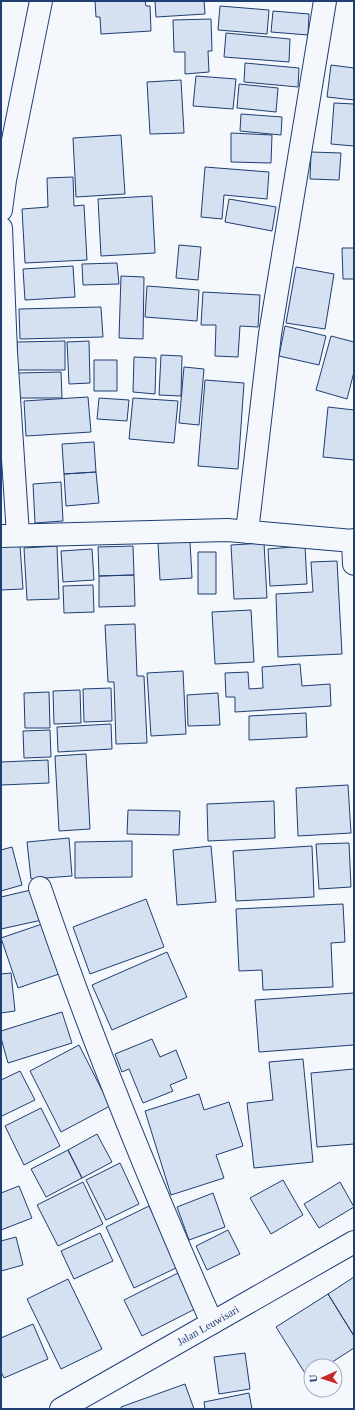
<svg xmlns="http://www.w3.org/2000/svg" width="355" height="1410" font-family="Georgia,serif">
<style>
.building{fill:#d5e0f0;stroke:#1d3f73}
.lines{fill:none;stroke-linecap:round;stroke-linejoin:round}
.street-casing{stroke:#1d3f73;stroke-width:24}
.secondary-casing{stroke:#1d3f73;stroke-width:24}
.street{stroke:#f4f7fb;stroke-width:22}
.secondary{stroke:#f4f7fb;stroke-width:22}
.labels{text-anchor:middle;dominant-baseline:central;stroke-width:3;stroke-linejoin:round;paint-order:stroke}
.street-label{font-size:11px;fill:#1d3f73;stroke:#f4f7fb}
</style>
<rect width="100%" height="100%" fill="#f4f7fb"/>
<path class="building" d="M95 1H145L146 6H150L151 31 101 34 100 17H96Z
M155 1H204L205 14 156 17Z
M220 6 269 10 267 34 218 30Z
M273 11 309 14 308 35 271 32Z
M211 19 212 51H208L209 72 185 74V52H174L173 20Z
M226 33 290 39 289 62 224 57Z
M245 63 299 68 298 87 244 82Z
M331 65 354 68V100L327 97Z
M196 76 236 79 233 109 193 106Z
M181 80 184 133 150 134 147 82Z
M239 84 278 88 276 112 237 108Z
M334 103 354 104V146L331 144Z
M241 114 282 117 281 135 240 131Z
M231 133 272 135 271 163 231 162Z
M121 135 125 194 76 197 73 138Z
M311 152 341 153 339 180 310 179Z
M205 167 269 172 267 199 224 195 222 219 201 217Z
M73 177 74 206 84 205 87 260 25 263 22 209 48 207 47 178Z
M152 196 155 253 101 256 98 199Z
M229 199 276 207 272 231 225 222Z
M179 245 201 247 198 280 176 278Z
M342 248H354V279H343Z
M117 263 119 284 83 285 82 264Z
M73 266 75 297 25 300 23 269Z
M296 267 334 274 325 329 286 323Z
M121 276 144 277 143 339 119 338Z
M147 286 199 290 197 321 145 317Z
M203 292 260 295 258 327 240 326 238 357 215 356 216 325H201Z
M101 307 103 337 20 339 19 309Z
M285 326 326 336 319 365 279 356Z
M331 336 354 342V372L347 399 316 390Z
M65 341V370H17V342Z
M89 341 90 383 69 384 67 342Z
M161 355 182 356 181 396 159 395Z
M134 357 156 358 155 394 133 392Z
M94 360H117V391H94Z
M184 367 204 369 199 425 179 423Z
M61 372 62 398H19L18 373Z
M205 380 244 383 238 469 198 466Z
M88 397 91 432 26 436 24 401Z
M99 398 129 400 127 421 97 419Z
M133 398 178 401 174 443 129 439Z
M328 407 354 410V460L323 457Z
M94 442 96 472 64 474 62 444Z
M96 472 99 503 66 506 64 474Z
M61 482 63 521 35 523 33 484Z
M190 542 192 578 160 580 158 543Z
M264 543 267 598 234 599 231 545Z
M20 545 23 589 1 590V546Z
M57 546 59 599 27 600 24 548Z
M133 546 134 575 99 576 98 547Z
M305 546 307 584 270 586 268 549Z
M92 549 94 580 63 582 61 551Z
M198 552H216V594H198Z
M337 561 342 654 278 657 276 594 313 592 311 562Z
M134 575 135 606 99 607V576Z
M93 585 94 612 64 613 63 586Z
M251 610 254 662 215 664 212 612Z
M135 624 137 676H144L147 743 116 744 114 682H108L105 625Z
M300 664 302 686 330 684 331 706 235 712V697H226L225 673 248 672 249 689 263 688 262 667Z
M183 671 186 734 151 736 147 673Z
M111 688 112 721 84 722 83 689Z
M80 690 81 723 54 724 53 691Z
M49 692 50 728H25L24 693Z
M218 693 220 725 188 726 187 695Z
M306 713 307 737 249 740V716Z
M111 724 112 749 58 752 57 727Z
M50 730 51 757 24 758 23 731Z
M86 754 90 829 59 831 55 756Z
M48 760 49 783 1 785V762Z
M348 785 351 833 298 836 296 788Z
M274 801 275 838 208 841 207 804Z
M128 810 180 811 179 835 127 834Z
M69 838 72 876 31 879 27 842Z
M132 841V877L75 878V842Z
M349 843 351 887 319 889 316 844Z
M211 846 216 902 177 905 173 850Z
M312 846 314 897 236 901 233 851Z
M12 847 22 885 1 891V850Z
M35 889 42 920 1 929V897Z
M146 899 164 947 90 974 73 927Z
M343 904 345 942 331 943 333 987 263 990 262 970 239 971 236 909Z
M45 923 62 973 18 988 1 938Z
M167 952 187 997 112 1030 92 985Z
M11 973 15 1011 1 1013V974Z
M354 993V1045L259 1052 255 1000Z
M62 1012 72 1043 8 1063 1 1038V1031Z
M152 1039 160 1057 176 1050 187 1078 170 1085 173 1091 143 1103 129 1069 122 1072 115 1054Z
M79 1045 110 1106 61 1132 30 1071Z
M303 1059 313 1162 254 1168 247 1103 273 1100 269 1062Z
M354 1069V1144L317 1147 311 1073Z
M20 1071 35 1100 2 1116 1 1114V1080Z
M199 1094 204 1110 229 1102 243 1146 216 1155 224 1178 171 1195 145 1111Z
M41 1108 60 1146 24 1165 5 1126Z
M97 1134 112 1162 82 1178 68 1150Z
M68 1150 82 1178 46 1197 31 1169Z
M120 1163 139 1204 106 1220 86 1180Z
M283 1180 303 1215 271 1234 250 1198Z
M83 1182 103 1224 58 1246 37 1205Z
M340 1182 354 1207 319 1228 304 1204Z
M19 1186 32 1218 1 1230V1193Z
M213 1193 225 1227 189 1240 177 1207Z
M149 1206 178 1267 134 1288 106 1227Z
M228 1230 240 1254 207 1270 196 1246Z
M100 1233 113 1261 74 1279 61 1251Z
M16 1237 23 1265 1 1271V1241Z
M178 1273 195 1309 142 1336 124 1300Z
M354 1277V1336L328 1294Z
M68 1279 102 1349 61 1369 27 1299Z
M328 1294 354 1336V1348L326 1366H311V1376L308 1378 276 1327Z
M33 1324 48 1359 4 1378 1 1372V1338Z
M245 1353 250 1389 219 1394 214 1357Z
M185 1384 194 1409H121V1407Z
M249 1393 252 1409H205L204 1402Z"/>
<g class="lines">
<defs>
<path id="street" d="M1 210 5 180 41 1
M1 228 6 352 18 535
M247 532 270 334 325 1
M1 536 227 530 353 541 354 540
M353 541 354 564
M40 888C90 1036 149 1180 212 1323"/>
<g id="secondary">
<path id="s1" d="M61 1409 354 1242"/>
</g>
</defs>
<use href="#street" class="street-casing"/>
<use href="#secondary" class="secondary-casing"/>
<use href="#street" class="street"/>
<use href="#secondary" class="secondary"/>
</g>
<g class="labels">
<g class="street-label">
<text stroke="none"><textPath href="#s1" startOffset="169">Jalan Leuwisari</textPath></text>
</g>
</g>
<rect width="355" height="1410" fill="none" stroke="#1d3f73" stroke-width="4"/>
<g transform="translate(323 1378) rotate(267)"><circle r="19" fill="#f4f7fb" stroke="#9eadc5"/>
<path d="M0-3L7 15L0 10L-7 15Z" fill="#c62828"/>
<text y="-6" font-size="11" font-weight="bold" text-anchor="middle" fill="#1d3f73">U</text>
</g>
</svg>
